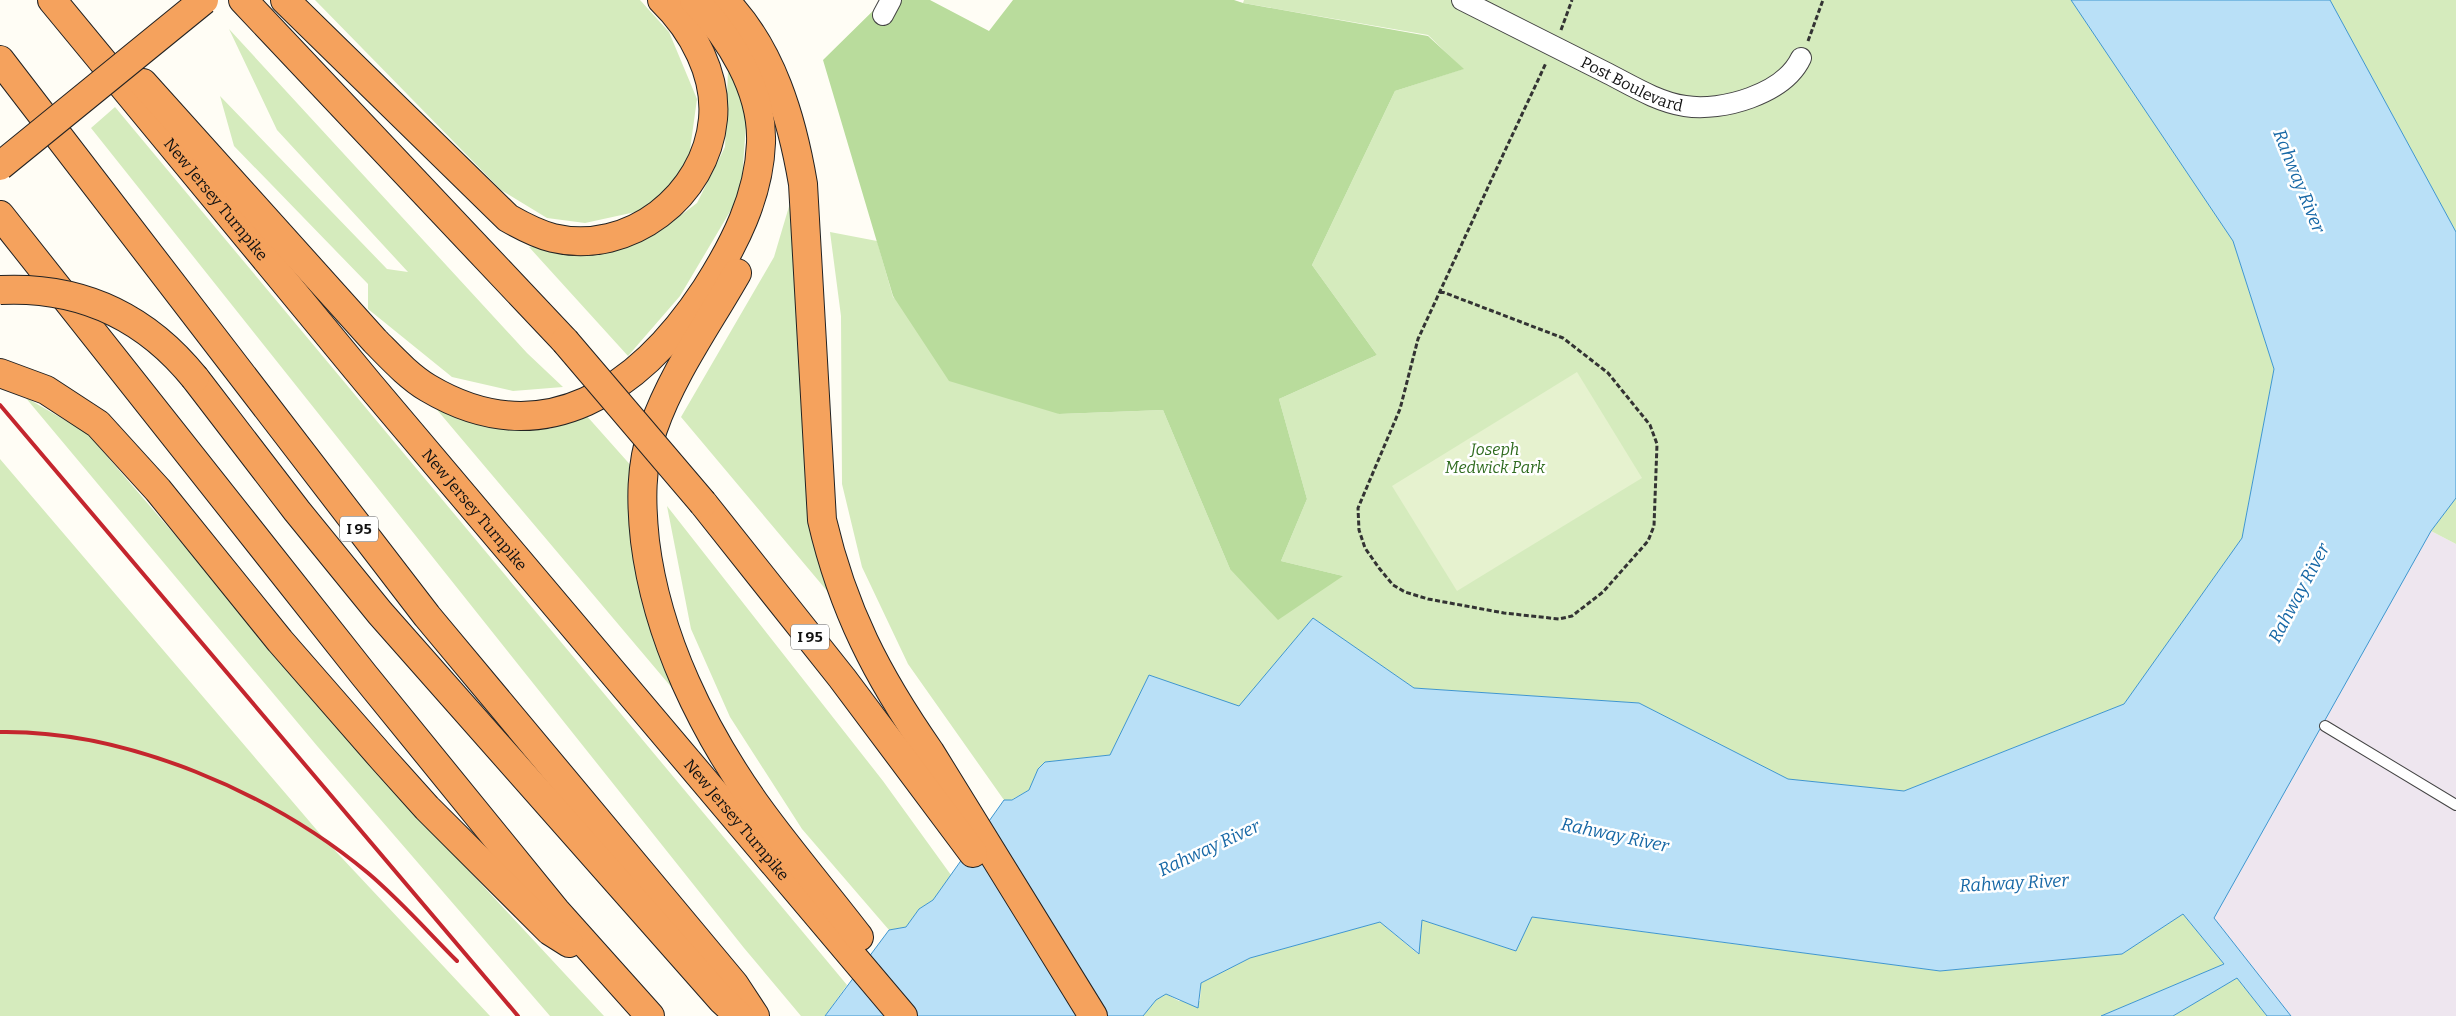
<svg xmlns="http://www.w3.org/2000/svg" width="2456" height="1016" font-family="Bitter,serif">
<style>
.industrial{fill:#eee6ef}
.green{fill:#d5ebbd}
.forest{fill:#b9dc9c}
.pitch{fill:#e6f2cf}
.water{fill:#b9e0f7;stroke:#3f96cf}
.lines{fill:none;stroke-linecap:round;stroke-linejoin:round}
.lane-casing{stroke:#444;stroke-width:12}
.street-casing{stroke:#444;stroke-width:22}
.highway-casing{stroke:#222;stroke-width:30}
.path{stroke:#333;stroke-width:3;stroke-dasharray:5 2.5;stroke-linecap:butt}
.lane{stroke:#fff;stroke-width:10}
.street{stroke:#fff;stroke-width:20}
.highway{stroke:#f5a25d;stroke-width:28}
.rail{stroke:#c4262e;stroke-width:4}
.highway-bridge-casing{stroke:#222;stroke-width:30;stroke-linecap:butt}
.highway-bridge{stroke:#f5a25d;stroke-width:28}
.labels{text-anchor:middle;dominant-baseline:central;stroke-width:5;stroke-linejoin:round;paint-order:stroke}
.shield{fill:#fff;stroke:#585858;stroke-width:1}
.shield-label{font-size:15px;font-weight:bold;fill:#111}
.street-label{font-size:16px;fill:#111;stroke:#fff}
.park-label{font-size:16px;font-style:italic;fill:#2f6b1f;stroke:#fff}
.water-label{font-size:18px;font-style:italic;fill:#1768a6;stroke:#fff}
</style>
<rect width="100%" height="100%" fill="#fffdf5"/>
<path class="industrial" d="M2431 531 2456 544V1016H2291L2214 918Z"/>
<path class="green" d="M315 0H640L669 32 697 99 689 157 668 189 640 211 585 223 547 218 501 190Z
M1244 0H2071L2233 241 2274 369 2242 538 2124 704 1904 791 1788 779 1639 703 1414 688 1313 618 1239 707 1149 675 1110 755 1045 762 1038 769 1029 790 1011 800H1004L908 664 862 567 842 484 841 316 830 232 877 241 893 297 1059 414 1163 410 1230 569 1343 576 1281 561 1307 499 1279 399 1377 355 1312 265 1395 91 1463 69 1428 35 1243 3Z
M2330 0H2456V232Z
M229 29 527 353 563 387 513 391 452 377 368 309V284L234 146 220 96 387 269 408 272 277 130Z
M728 69 747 111 741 193 680 296 628 356 529 247 592 244 656 234 697 203 725 147Z
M115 107 847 985 825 1016H801L744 948 91 128Z
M793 193 821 543 828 592 681 417 774 257Z
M422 392 489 426 550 429 585 414 634 469 678 695Z
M25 397 87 433 405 802 604 1016H550L318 747Z
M0 459 327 842 490 1016H0Z
M2456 498V544L2431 531Z
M667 506 883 781 951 875 933 900 919 909 906 927 889 930 802 829 730 717 691 629Z
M2183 914 2224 964 2101 1016H1143L1156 1000 1166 994 1179 1001H1200L1201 983 1250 958 1380 922 1418 954 1422 920 1516 951 1531 917 1940 971 2122 954Z
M2237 978 2267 1016H2173Z"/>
<path class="forest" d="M884 0H930L989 31 1013 0H1234L1243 3 1428 36 1464 69 1395 91 1312 265 1377 355 1279 399 1307 499 1281 561 1343 576 1278 620 1230 569 1163 410 1059 414 949 381 893 296 823 60Z"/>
<path class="pitch" d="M1577 372 1642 478 1457 591 1392 486Z"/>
<path class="water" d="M2071 0H2330L2456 232V498L2431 531 2214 918 2291 1016H2267L2237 978 2173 1016H2101L2224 964 2183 914 2122 954 1940 971 1532 917 1516 951 1422 920 1419 954 1380 922 1250 958 1201 983 1198 1008 1166 994 1156 1000 1143 1016H825L889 930 906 927 919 909 933 900 1004 800H1012L1029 790 1038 769 1045 762 1110 755 1149 675 1239 706 1313 618 1414 688 1639 703 1788 779 1904 791 2124 704 2242 538 2274 369 2233 241Z"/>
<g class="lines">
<defs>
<path id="lane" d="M2325 726 2456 805"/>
<g id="street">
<path id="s1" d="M1462 0C1509 24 1557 48 1605 72 1629 84 1657 102 1685 106 1722 112 1784 94 1801 58"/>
<path d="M883 15 891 0"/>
</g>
<g id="highway">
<path id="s2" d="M52 0 369 384 903 1016"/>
<path d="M243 0 565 341"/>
<path d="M285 0 508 218C522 226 537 234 553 238 629 256 706 196 713 119 717 75 693 30 662 0"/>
<path d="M724 0C772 49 792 119 803 184L822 520C843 610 877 676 930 752L1093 1016"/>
<path d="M0 60 427 616 734 984 755 1016"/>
<path d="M143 83 375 341C391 357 408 376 428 388 544 457 641 388 706 289 734 245 759 197 761 143 763 90 730 37 694 0"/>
<path d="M0 215 364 675 556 911 650 1016"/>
<path d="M737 273C708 324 672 374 653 429 640 466 641 504 645 541 657 638 703 731 759 809 791 853 826 894 859 937"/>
<path d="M0 373 46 390 98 424 158 490 280 641 383 759 427 808 550 931 569 943"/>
<path d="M195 378 297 511 380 613 722 1000 739 1016"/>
<path d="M703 503 842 678 973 853"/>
</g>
</defs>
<use href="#lane" class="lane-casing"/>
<use href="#street" class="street-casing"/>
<use href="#highway" class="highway-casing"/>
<path class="path" d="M1561 30 1572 0
M1808 41 1823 0
M1440 291 1563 338 1608 373 1650 425 1657 444 1654 526 1648 541 1603 592 1572 616 1559 619 1504 613 1428 599 1405 592 1393 585 1379 568 1365 548 1359 530 1358 508 1400 409 1418 339 1495 172 1546 63"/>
<use href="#lane" class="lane"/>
<use href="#street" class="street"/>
<use href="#highway" class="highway"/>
<path class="rail" d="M0 405 518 1016
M0 732C127 730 272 793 368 873 400 900 428 932 457 961"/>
<defs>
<path id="highway-bridge" d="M0 166 204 0
M0 290C81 286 145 316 195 378
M565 341 703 503"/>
</defs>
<use href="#highway-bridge" class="highway-bridge-casing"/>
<use href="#highway-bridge" class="highway-bridge"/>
</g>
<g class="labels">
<g class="shield">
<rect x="340" y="516.5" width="38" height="25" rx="4"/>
<rect x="791" y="624.5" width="38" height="25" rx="4"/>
</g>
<g class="shield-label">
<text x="359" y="529">I 95</text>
<text x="810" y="637">I 95</text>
</g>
<g class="street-label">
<text stroke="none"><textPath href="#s1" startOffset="190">Post Boulevard</textPath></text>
<text stroke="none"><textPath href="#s2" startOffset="258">New Jersey Turnpike</textPath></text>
<text stroke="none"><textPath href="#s2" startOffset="662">New Jersey Turnpike</textPath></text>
<text stroke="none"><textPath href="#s2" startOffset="1068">New Jersey Turnpike</textPath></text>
</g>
<g class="park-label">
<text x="1495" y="449">Joseph<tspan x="1495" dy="18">Medwick Park</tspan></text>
</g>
<g class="water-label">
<text transform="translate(2299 181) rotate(68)">Rahway River</text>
<text transform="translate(2299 593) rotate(-62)">Rahway River</text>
<text transform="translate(1615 835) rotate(12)">Rahway River</text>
<text transform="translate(1209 848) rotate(-25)">Rahway River</text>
<text transform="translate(2014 883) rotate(-3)">Rahway River</text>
</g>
</g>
</svg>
